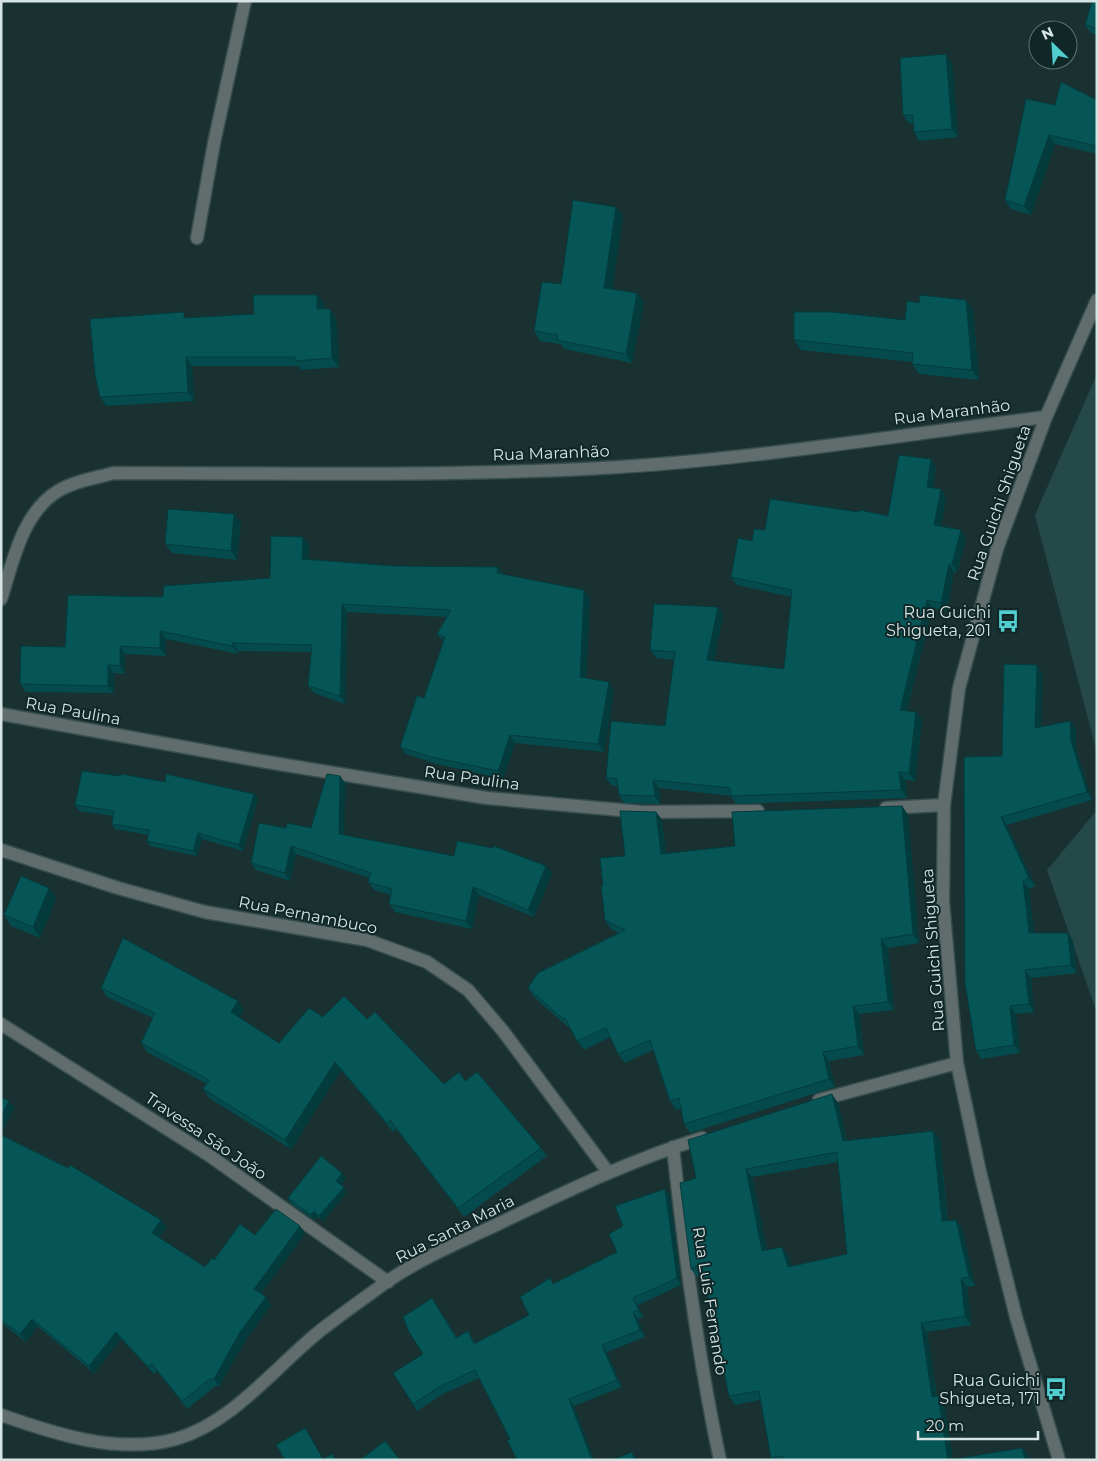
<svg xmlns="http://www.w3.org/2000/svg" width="1098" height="1461" font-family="Montserrat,sans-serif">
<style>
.green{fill:#254849}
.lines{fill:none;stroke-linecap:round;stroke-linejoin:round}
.minor-casing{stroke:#374e4e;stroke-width:15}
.minor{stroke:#616c6c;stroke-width:12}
.wall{fill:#054a4c;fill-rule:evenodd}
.shaded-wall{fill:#043c3e}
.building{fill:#065658;stroke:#043c3e;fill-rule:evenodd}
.labels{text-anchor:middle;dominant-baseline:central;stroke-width:4;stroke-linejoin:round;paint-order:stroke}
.street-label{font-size:16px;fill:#d6e4e4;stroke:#0f2727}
.poi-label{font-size:16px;fill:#d6e4e4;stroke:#0f2727;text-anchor:end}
</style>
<rect width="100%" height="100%" fill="#193131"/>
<path class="green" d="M1097 374V753L1035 515Z
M1097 810V1013L1047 870Z"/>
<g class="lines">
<defs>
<path id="minor" d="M197 238 214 143 245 1
M1 599C13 562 22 513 58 491 75 481 95 478 114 473 276 473 440 477 602 468 750 460 898 435 1046 417
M1 714 261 761 487 798 643 812 758 811
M886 808 944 805
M1 850 118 888 205 912 367 940 427 962 468 990 503 1031 608 1172
M1 1024 210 1156 388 1282
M819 1100 957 1063
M673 1147C684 1251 698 1357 720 1460
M1 1415C55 1434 118 1455 176 1439 231 1423 272 1371 315 1335 337 1317 362 1300 385 1283 419 1259 460 1242 498 1224 565 1192 631 1160 702 1138
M1059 1460 1016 1317 980 1172 957 1063 943 901 944 805 959 688 997 549 1046 417 1097 300"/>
</defs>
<use href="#minor" class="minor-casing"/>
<use href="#minor" class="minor"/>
</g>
<path class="wall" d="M1097 1V35L1091 33 1085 25Z
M952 63 958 137 919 141 914 132 913 123 909 124 903 115Z
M1097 100V154L1055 144 1031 215 1011 209 1005 200 1055 105Z
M623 216 612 289 637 293 644 302 632 363 564 349 560 344 540 341 534 331 561 284Z
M317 295 324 304V309H330L336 318 339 367 301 370 299 366H192L194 401 106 406 100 397 188 318 254 314Z
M966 300 973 310 979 380 919 374 912 364V362L801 350 794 340 905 320 919 303Z
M936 467 933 488 941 489 946 497 941 526 961 530 966 538 957 572H954L947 611 932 608 907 711 916 712 922 720 915 781 905 780 907 798 736 804 731 796 659 788 660 804 624 803 619 795 618 786H612L606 778 665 726 674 660 656 658 650 650 723 615 714 661 784 669 791 597 737 585 731 577 752 541 765 530 859 512 888 516Z
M234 514 241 523 237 560 172 553 165 544Z
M309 544 308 559 393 566 498 567 503 574 590 597 586 678 614 690 604 752 515 743 503 779 437 764 406 754 400 747 424 698 444 642 437 634 447 617 347 612 345 704 314 693 308 686 312 652 238 651V654L166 639V656L125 654V674L114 673V693L26 692 20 684 65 647 163 597 270 578Z
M1037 665 1042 673 1041 727 1070 721 1076 729V749L1092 800 1007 825 1035 886 1029 889 1034 933 1073 941 1077 973 1031 978 1034 1012 1016 1014 1020 1053 981 1059 976 1051 1002 756Z
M340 776 345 783 344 835 454 856 552 873 534 917 479 895 472 929 395 912 389 904 391 895 374 890 368 882 369 878 296 854 290 881 256 870 251 863 286 828H311Z
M165 782 254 794 258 799 243 851 202 839 197 856 150 846 147 841 148 835 115 829 112 824 113 816 79 811 75 805Z
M902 806 908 815 919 943 888 948 894 1010 859 1014 864 1055 829 1061 835 1087 690 1133 684 1124 681 1108 676 1110 670 1101 653 1050 625 1063 618 1054 611 1037 584 1050 577 1041 570 1027 569 1028 534 997 528 988 619 933 611 929 605 920 603 886 656 812 662 820 666 854 735 846Z
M56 898 40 938 11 926 4 915Z
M101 988 244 1009 239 1017 279 1043 323 1017 367 1019 444 1084 465 1081 541 1148 547 1156 464 1217 396 1129 393 1132 341 1070 291 1149 209 1098 203 1089 207 1084 147 1052 141 1043 153 1018 107 997Z
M838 1103 847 1141 933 1131 940 1140 948 1221 956 1220 962 1228 975 1286 967 1287 971 1325 927 1332 937 1396 944 1405 953 1459 1022 1448 1028 1456 1029 1460H772L771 1458 760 1400 735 1405 729 1396 703 1275 697 1277 691 1269 696 1178ZM838 1162 847 1254 791 1266 788 1255 767 1250 752 1177Z
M1 1135 161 1220 166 1227 159 1237 205 1267 214 1260 255 1235 305 1233 261 1294 271 1305 246 1339 219 1386H216L187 1409 157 1371 154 1374 121 1339 94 1373 37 1326 26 1342 1 1323Z
M342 1173 346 1178 341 1185 347 1192 323 1221 318 1217 315 1220 291 1204 288 1198Z
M670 1196 681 1285 638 1305 643 1317 638 1319 645 1337 607 1352 622 1387 574 1406 594 1460H517L510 1439 479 1378 443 1394 417 1411 413 1404 423 1354 432 1298 457 1337 468 1331 475 1343 529 1315 554 1283 617 1252Z"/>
<path class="shaded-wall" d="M946 54 952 63 958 137 952 129Z
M1049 135 1055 144 1031 215 1024 206Z
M616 207 623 216 611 298 604 288Z
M637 293 644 302 632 363 626 354Z
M317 295 324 304 323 318 317 309Z
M966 300 973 310 979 380 972 370Z
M330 309 336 318 339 367 332 358Z
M186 357 192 366 194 401 188 392Z
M931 459 936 467 932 495 927 487Z
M941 489 946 497 940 533 934 525Z
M234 514 241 523 237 560 231 551Z
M961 530 966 538 957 572 952 564Z
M303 537 309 544 308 567 302 559Z
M949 564 954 572 947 611 941 603Z
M498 567 503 575 497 573Z
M584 590 590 597 586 685 580 677Z
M927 600 932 608 905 718 900 710Z
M342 604 347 612 345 704 340 696Z
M718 607 723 615 713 668 707 660Z
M160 631 166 639V656L160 648Z
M233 643 238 651V654L232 646Z
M120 646 125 654V674L120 666Z
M108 665 114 673V693L108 686Z
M1037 665 1042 673 1041 736 1035 728Z
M609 682 614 690 604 752 598 744Z
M916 712 922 720 915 781 909 773Z
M1070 721 1076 729V749L1092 800 1087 792 1071 741Z
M510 735 515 743 503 779 498 771Z
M899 772 905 780 907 798 901 790Z
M340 776 345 783 344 841 339 834Z
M653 780 659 788 660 804 655 796Z
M254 794 258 799 243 851 239 845Z
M902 806 908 815 919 943 913 934Z
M656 812 662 820 667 863 661 854Z
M1001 817 1007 825 1035 886 1029 878Z
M198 833 202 839 197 856 193 851Z
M291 846 296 854 290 881 285 873Z
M546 866 552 873 534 917 528 910Z
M1023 881 1029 889 1035 941 1029 933Z
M473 887 479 895 472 929 466 921Z
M49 888 56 898 40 938 33 927Z
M1068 933 1073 941 1077 973 1071 965Z
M881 939 888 948 894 1010 888 1002Z
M1025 970 1031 978 1034 1012 1029 1004Z
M238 1001 244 1009 237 1021 231 1012Z
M853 1006 859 1014 864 1055 858 1046Z
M1010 1006 1016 1014 1020 1053 1014 1045Z
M823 1052 829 1061 835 1087 829 1079Z
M335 1062 341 1070 291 1149 285 1140Z
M832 1094 838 1103 849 1150 843 1141Z
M9 1101 14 1108 1 1134V1116Z
M933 1131 940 1140 948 1230 942 1221Z
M746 1169 752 1177 769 1260 762 1251Z
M342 1173 346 1178 340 1186 336 1181Z
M344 1187 347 1192 323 1221 319 1216Z
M665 1189 670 1196 681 1285 677 1278Z
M314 1211 318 1217 315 1220 311 1215Z
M161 1220 166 1227 157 1240 152 1233Z
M956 1220 962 1228 975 1286 969 1277Z
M300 1226 305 1233 259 1296 254 1289Z
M782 1247 788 1255 794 1276 788 1267Z
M961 1278 967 1287 971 1325 965 1316Z
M266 1297 271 1305 246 1339 219 1386 214 1379 240 1332Z
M633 1298 638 1305 643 1317 639 1310Z
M633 1312 638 1319 645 1337 640 1330Z
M32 1319 37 1326 26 1342 20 1334Z
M921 1323 927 1332 938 1406 932 1397Z
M116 1332 121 1339 94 1373 89 1366Z
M602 1345 607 1352 622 1387 617 1380Z
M938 1396 944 1405 953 1460H948Z
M569 1399 574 1406 594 1460H592Z
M305 1428 310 1435 324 1460H323Z
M1022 1448 1028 1456 1029 1460H1025Z
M632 1452 637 1459V1460H635Z"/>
<path class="building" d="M1092 1H1097V28L1085 25Z
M946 54 952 129 914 132 913 115H903L900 58Z
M1061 82 1097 100V146L1049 135 1024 206 1005 200 1026 99 1055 105Z
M573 200 616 207 604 288 637 293 626 354 557 340 558 335 534 331 542 282 561 284Z
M253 295H317V309H330L332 358 295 361V357H186L188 392 100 397 95 375 90 319 184 312V318L254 314Z
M920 295 966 300 972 370 912 364 913 353 794 340V312H832L905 320 907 301 919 303Z
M899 455 931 459 927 487 941 489 934 525 961 530 952 564H949L941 603 927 600 900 710 916 712 909 773 899 772 901 790 731 796 730 788 653 780 655 796 619 795 617 779 606 778 611 721 665 726 675 652 650 650 654 604 718 607 707 660 784 669 792 590 731 577 738 538 752 541 754 529 765 530 770 499 859 512 860 510 888 516Z
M168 509 234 514 231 551 165 544Z
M271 536 303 537 302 559 393 566 498 567 497 573 584 590 580 677 609 682 598 744 510 735 498 771 431 757 400 747 417 696 424 698 445 637 437 634 451 610 342 604 340 696 308 686 312 645 233 643 232 646 160 631V648L120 646V666L108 665V686L20 684 21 646 65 647 68 595 163 597 164 586 270 578Z
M1004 664 1037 665 1035 728 1070 721 1071 741 1087 792 1001 817 1029 878 1023 881 1029 933H1068L1071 965 1025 970 1029 1004 1010 1006 1014 1045 976 1051 965 983 964 757 1002 756Z
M82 771 120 776 121 774 165 782 166 774 254 794 239 845 198 833 193 851 147 841 149 830 112 824 114 811 75 805Z
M327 774 340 776 339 834 454 856 457 841 493 848 494 846 546 866 528 910 473 887 466 921 389 904 392 889 368 882 371 873 291 846 285 873 251 863 259 823 286 828 287 823 311 828Z
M902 806 913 934 881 939 888 1002 853 1006 858 1046 823 1052 829 1079 684 1124 679 1098 670 1101 650 1040 618 1054 606 1028 577 1041 565 1018 563 1019 528 988 538 973 625 930 605 920 601 885 603 886 600 858 625 856 620 811 656 812 661 854 735 846 732 812Z
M21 876 49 888 33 927 4 915Z
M123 938 238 1001 231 1012 279 1043 309 1008 323 1017 344 996 367 1019 375 1012 444 1084 459 1072 465 1081 477 1072 541 1148 458 1208 390 1120 387 1123 335 1062 285 1140 203 1089 209 1080 141 1043 155 1013 101 988Z
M832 1094 843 1141 933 1131 942 1221 956 1220 969 1277 961 1278 965 1316 921 1323 932 1397 938 1396 948 1460 1022 1448 1025 1460H783L782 1456 771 1458 759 1391 729 1396 701 1264 691 1269 680 1183 696 1178 688 1140ZM837 1152 847 1254 788 1267 782 1247 762 1251 746 1169Z
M1 1097 9 1101 1 1116Z
M1 1135 68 1168 70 1165 161 1220 152 1233 205 1267 212 1258 214 1260 240 1224 255 1235 276 1209 300 1226 254 1289 266 1297 240 1332 214 1379H210L182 1401 152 1364 148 1367 116 1332 89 1366 32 1319 20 1334 1 1320Z
M321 1156 342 1173 336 1181 344 1187 319 1216 314 1211 311 1215 288 1198Z
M665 1189 677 1278 633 1298 639 1310 633 1312 640 1330 602 1345 617 1380 569 1399 592 1460H517L507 1440 510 1439 475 1370 439 1387 413 1404 393 1373 423 1354 409 1332 403 1317 432 1298 456 1338 468 1331 474 1344 529 1315 520 1297 550 1278 553 1284 617 1252 609 1234 623 1226 615 1206Z
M305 1428 323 1459 332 1454 336 1460H285L276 1445Z
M385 1441 400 1460H360Z
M632 1452 635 1460H613Z"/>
<defs>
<symbol id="bus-bare" viewBox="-9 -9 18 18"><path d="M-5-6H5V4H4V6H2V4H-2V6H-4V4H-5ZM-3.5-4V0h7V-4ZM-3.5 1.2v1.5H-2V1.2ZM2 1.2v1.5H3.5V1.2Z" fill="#52cdcf" stroke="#0f2727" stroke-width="2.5" paint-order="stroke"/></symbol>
</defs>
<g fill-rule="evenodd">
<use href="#bus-bare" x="992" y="605" width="32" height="32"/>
<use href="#bus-bare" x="1040" y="1373" width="32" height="32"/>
</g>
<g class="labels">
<g class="street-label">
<text transform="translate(952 412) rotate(-7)">Rua Maranhão</text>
<text transform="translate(551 453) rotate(-2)">Rua Maranhão</text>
<text transform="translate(999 503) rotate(-71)">Rua Guichi Shigueta</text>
<text transform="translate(73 711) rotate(10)">Rua Paulina</text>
<text transform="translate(472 778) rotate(8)">Rua Paulina</text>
<text transform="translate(308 915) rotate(11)">Rua Pernambuco</text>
<text transform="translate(933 950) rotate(-94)">Rua Guichi Shigueta</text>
<text transform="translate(206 1136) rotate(34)">Travessa São João</text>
<text transform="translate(455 1229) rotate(-27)">Rua Santa Maria</text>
<text transform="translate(710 1301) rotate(81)">Rua Luis Fernando</text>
</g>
<g class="poi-label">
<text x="991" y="612">Rua Guichi<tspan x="991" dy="18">Shigueta, 201</tspan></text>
<text x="1040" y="1380">Rua Guichi<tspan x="1040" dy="18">Shigueta, 171</tspan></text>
</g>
</g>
<rect width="1098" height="1461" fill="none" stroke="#d6e4e4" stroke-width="5"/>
<g transform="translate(1053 45) rotate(335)"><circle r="24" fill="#0f2727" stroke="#5f7373"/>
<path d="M0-4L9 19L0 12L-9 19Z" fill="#52cdcf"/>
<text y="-8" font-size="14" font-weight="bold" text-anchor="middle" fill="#d6e4e4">N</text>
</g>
<path d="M918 1431v8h120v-8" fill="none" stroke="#d6e4e4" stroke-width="2.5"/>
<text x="926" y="1431" font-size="15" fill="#d6e4e4" stroke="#0f2727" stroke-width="4" paint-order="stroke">20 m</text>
</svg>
